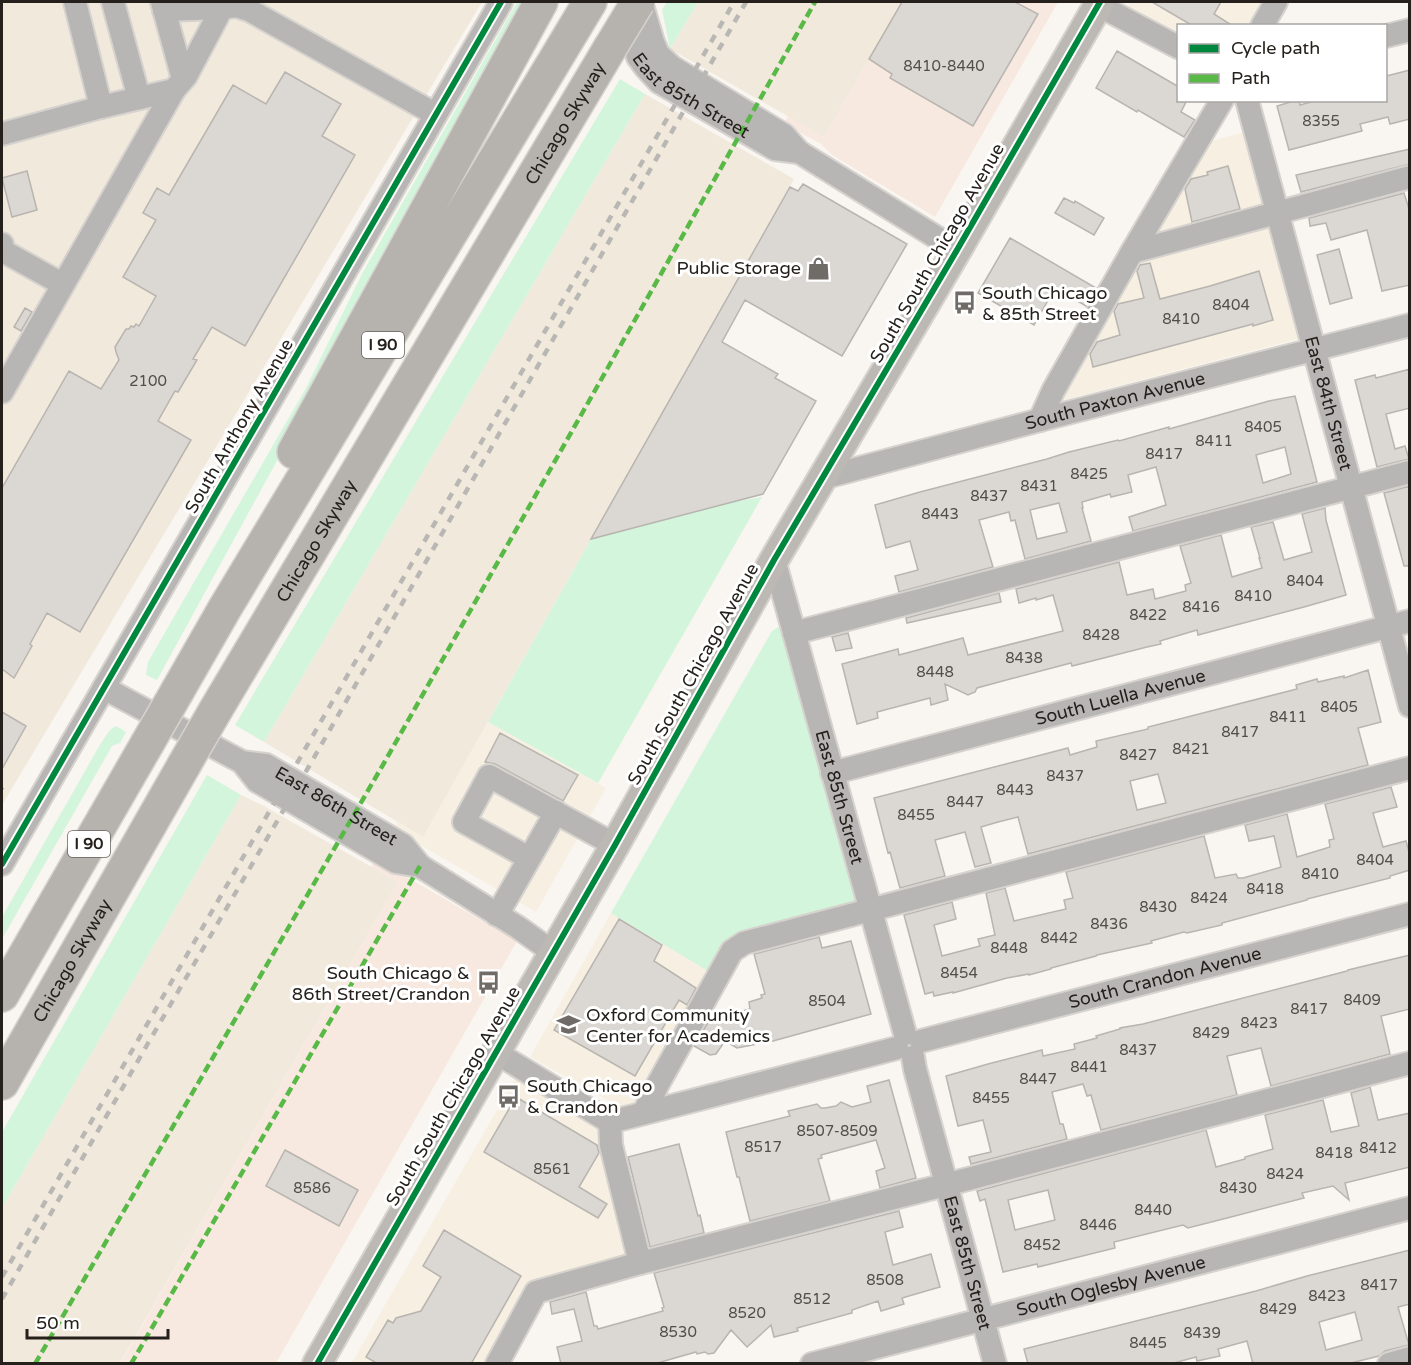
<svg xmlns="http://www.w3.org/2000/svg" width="1411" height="1365" font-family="'Varela Round',sans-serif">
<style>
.commercial{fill:#f7f0e2}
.industrial{fill:#f8e9e0}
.built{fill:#f2e9dd}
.green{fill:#d3f5db}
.building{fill:#dbd7d2;stroke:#b8b4af;stroke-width:1.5;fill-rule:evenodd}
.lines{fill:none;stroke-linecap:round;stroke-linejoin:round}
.minor-casing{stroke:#d6d3cf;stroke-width:26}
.major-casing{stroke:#d6d3cf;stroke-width:32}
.highway-casing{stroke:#d6d3cf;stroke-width:36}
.path{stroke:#b7b4b1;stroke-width:4;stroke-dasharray:4.5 4.5;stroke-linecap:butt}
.minor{stroke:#b8b6b4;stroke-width:22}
.major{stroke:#bcb9b4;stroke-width:28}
.highway{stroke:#b6b3af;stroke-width:33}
.rail{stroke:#b9b7b4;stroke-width:4.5;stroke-dasharray:8 8;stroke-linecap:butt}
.highway-bridge-casing{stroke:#d6d3cf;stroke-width:36;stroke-linecap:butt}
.highway-bridge{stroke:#b6b3af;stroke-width:33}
.quiet{stroke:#58b947;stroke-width:4.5;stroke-dasharray:9 4.5;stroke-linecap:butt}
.cycleway-casing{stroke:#fff;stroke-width:10}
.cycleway{stroke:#00873e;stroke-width:6}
.labels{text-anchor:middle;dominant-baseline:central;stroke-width:6;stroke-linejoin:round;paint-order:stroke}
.number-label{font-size:15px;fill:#524e49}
.shield{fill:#fff;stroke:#66635f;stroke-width:1.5}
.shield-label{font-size:16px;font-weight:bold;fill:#25201b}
.street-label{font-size:18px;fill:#25201b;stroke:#fff}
.poi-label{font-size:18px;fill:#25201b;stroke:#fff;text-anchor:start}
</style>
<rect width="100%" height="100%" fill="#f9f5f0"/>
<path class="commercial" d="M1131 2H1279L1266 25 1178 26V36L1127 8Z
M1244 132 1298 339 1052 403 1191 147Z
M488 722 606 788 536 912 393 829 397 822 423 837Z
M611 913 718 977 651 1098 620 1107 530 1057Z
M516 1077 610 1136 640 1263 536 1292 497 1363 351 1364Z"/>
<path class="industrial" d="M902 2H1058L935 217 832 155 821 144 784 124 788 116 824 137Z
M376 859 517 941 276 1363 120 1364 398 882 371 867Z"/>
<path class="built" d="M2 2H482L2 805Z
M698 2H902L824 137 670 49Z
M645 94 794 179 423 837 264 742Z
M241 795 262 805 398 882 120 1363 2 1364V1208Z"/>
<path class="green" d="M517 2H528L157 680 146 675 148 662 306 388 363 272Z
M667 2H698L670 49 662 10Z
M620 79 645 94 264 742 235 725Z
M762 497 598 783 488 722 591 539 728 503Z
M778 627 786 631 859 905 734 940 713 974 611 913 772 631Z
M116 726 126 732 120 743 112 746 2 939V917L101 743 110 730Z
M207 775 241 795 2 1208V1132Z"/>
<path class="building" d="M902 2H1015L1038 14 973 126 890 78 892 74 869 59Z
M1152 2H1221L1214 14 1233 26H1193Z
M1117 51 1179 87V100H1187L1181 112 1195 120 1184 137 1138 110 1137 112 1096 88Z
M1410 70V119L1390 124 1388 117 1360 124 1362 131 1289 150 1277 106 1297 100H1299L1300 105 1318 100H1386V76Z
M285 72 341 104 322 136 355 155 245 346 212 327 193 359 197 360 178 392 175 391 158 421 191 440 80 632 47 613 30 644 32 646 14 678 2 669V488L69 371 101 389 119 360 116 352 115 347 126 329H129L131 326 134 327 136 324 139 326 156 296 123 277 156 220 143 213 157 188 169 195 233 85 266 104Z
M1410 149V164L1301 192 1296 175Z
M1228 166 1240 209 1192 222 1185 189 1191 179 1208 175 1207 172Z
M27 171 37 210 12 217 2 178Z
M803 184 907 244 842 356 745 300 722 342 778 374 775 378 816 401 763 494 591 539 790 187 798 191Z
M1404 193 1410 212V285L1382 291 1367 230 1331 240 1326 223 1310 226 1309 218Z
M1064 198 1074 203 1075 201 1104 218 1094 235 1055 213Z
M1010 238 1096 288 1086 306 1055 288 1034 325 978 293Z
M1339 249 1352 298 1330 304 1317 255Z
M1150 263 1160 299 1210 286 1259 271 1273 320 1253 326V324L1093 367 1090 354 1097 342 1120 335 1114 311 1118 304 1144 298 1137 271 1140 265Z
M25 308 32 312 21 331 14 327Z
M1410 369V408L1386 414 1395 449 1405 446 1409 459 1377 467 1355 380 1375 375 1376 378Z
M1295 396 1317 482 1133 531 1129 517 1166 505 1156 467 1128 475 1132 492 1111 497 1110 494 1082 502 1083 508H1082L1091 541 1025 559 1015 520 1011 521 1009 512 979 520 993 567 899 592 895 576 918 570 910 541 886 548 875 505 920 492 1047 459 1069 452 1118 440 1119 441 1169 427V429L1269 401ZM1285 447 1291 474 1263 483 1256 455ZM1059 503 1067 532 1037 539 1030 510Z
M1410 486V566H1404L1384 493Z
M1325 508 1326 520 1346 595 1304 607 1198 635 1197 630 1160 641 1161 644 1147 647 1072 666 1071 663 1010 679 977 688 975 692 968 695 945 684 948 700 931 705 930 698 877 712 878 718 857 724 842 664 898 649 899 655 963 638 968 655 1063 631 1053 595 1036 600V598L1019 603 1016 589 1119 562 1127 595 1153 589 1155 599 1186 591 1185 585 1191 583 1180 546 1221 535 1232 577 1262 568 1259 558H1260L1251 527 1273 522 1284 560 1312 552 1302 514Z
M999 593 1001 602 907 623 906 618Z
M848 633 852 648 836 651 832 637Z
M1368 670 1381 722 1358 728 1368 765 1028 854 1018 817 998 822 981 827 991 863 975 867 965 832 935 840 945 876 900 888 890 852 888 853 874 798 1068 748 1070 755 1097 747 1096 741 1148 729V727L1297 689 1296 685 1317 679 1318 682 1344 676V678ZM1158 774 1166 803 1137 810 1130 781Z
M2 712 26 726 2 769Z
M500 733 578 775 563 801 495 764 485 762Z
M1391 787 1397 807 1373 813 1383 847 1406 841 1410 856V870L1390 876V878L1307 899V900L1222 923V925L1187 933 1184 932 1151 941 1152 943 1097 955 1096 956 1051 968V969L1029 975V974L1007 978 953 993V992L934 996 933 992 925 994 904 915 952 902 956 919 934 925 942 956 980 946 978 939 995 935 986 893 1005 888 1014 921 1066 909 1064 900 1073 898 1066 872 1204 836 1215 878 1236 874 1238 878H1243L1278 868 1281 867 1274 836 1249 841 1245 825 1287 814 1297 857 1330 847 1329 840 1334 839 1325 804Z
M619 919 662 945 654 961 696 988 687 1005 679 1000 635 1076 554 1030Z
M819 937 822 948 851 941 871 1014 773 1041 737 1048 725 1041 716 1054 710 1055 694 1046 710 1019 750 1009 749 1002 762 998 761 995 765 994 754 954Z
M1410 955V1009L1381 1016 1390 1054 1271 1086 1261 1048 1227 1056 1237 1095 1101 1130 1091 1095 1087 1096 1083 1084 1052 1092 1060 1124H1063L1067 1139 971 1164 969 1157 991 1152 983 1120 958 1126 946 1076 988 1064 1042 1050 1043 1056 1075 1049 1074 1044 1097 1038 1096 1036 1120 1029V1028L1143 1024 1347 971 1348 970Z
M889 1080 916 1178 880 1188 876 1171 885 1168 876 1140 821 1155 822 1158 818 1159 830 1201 750 1221 739 1177H737L726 1132 790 1116 788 1111 817 1104 821 1108H825L836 1106 841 1102 852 1107 871 1102 867 1086Z
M1370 1087 1378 1120 1410 1113V1167L1345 1183 1349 1200 1333 1186 1302 1193 1304 1198 1231 1217 1188 1228 1183 1225 1114 1242 1115 1248 1038 1267 1037 1264 1003 1272 985 1199 980 1201 977 1191 1206 1130 1216 1167 1245 1159V1157L1273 1149 1265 1115 1323 1100 1331 1132 1359 1126 1351 1093ZM1048 1190 1055 1220 1015 1230 1008 1200Z
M516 1097 597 1145 599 1153 579 1187 607 1204 598 1218 484 1152Z
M679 1144 698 1216 700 1215 704 1233 650 1247 628 1157Z
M285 1150 358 1190 339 1226 266 1186Z
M899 1211 903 1227 885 1232 893 1265 931 1254 940 1287 902 1298 904 1304 881 1311 878 1301 852 1310V1313L797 1328 798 1331 774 1337 771 1325 747 1347 731 1330 714 1353 708 1354 705 1352 697 1354 696 1352 654 1364H561L557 1347 582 1341 574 1309 552 1314 550 1302 586 1292 594 1326H597L598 1329 663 1311 662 1308 664 1307 654 1273Z
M444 1230 521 1276 471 1364H378L366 1357 388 1320 393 1323 396 1318 421 1311 441 1277 423 1266Z
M1410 1250V1304L1398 1307 1409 1345 1385 1351 1379 1356 1347 1364H1253L1247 1341 1218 1349 1220 1356 1197 1361 1196 1357 1170 1364H1028L1024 1349 1256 1291 1307 1276ZM1355 1312 1362 1340 1326 1350 1319 1322Z"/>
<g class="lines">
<defs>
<g id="minor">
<path d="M75 2 101 107 174 90 186 76 222 8 236 6 249 10 435 114"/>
<path d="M113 2 139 98"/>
<path d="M162 2 183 79"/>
<path d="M641 2 653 42 658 54 672 67 784 135 799 152 957 250"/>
<path d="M1098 5 1178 47"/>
<path d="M164 10 222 8"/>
<path id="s1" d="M626 13 638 57 646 68 659 82 775 149 799 152"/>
<path d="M1262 26 1276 2"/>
<path d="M1386 36 1410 30"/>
<path id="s2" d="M1247 100 1410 706"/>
<path d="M2 134 101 107"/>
<path d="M2 244 3 251 62 284"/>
<path d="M1132 252 1410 177"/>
<path d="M2 392 174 90"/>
<path d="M1040 420 1053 391 1132 252 1222 100"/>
<path id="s3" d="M822 478 1040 420 1410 325"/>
<path id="s4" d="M774 560 905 1034"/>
<path d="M794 633 1410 472"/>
<path id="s5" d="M104 688 242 762 266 765 403 845 420 866 396 862 257 781 242 762"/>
<path id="s6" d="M832 773 1410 621"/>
<path d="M529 858 464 822 489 776 615 845"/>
<path d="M2 864 501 2"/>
<path d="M420 866 519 928 554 953"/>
<path d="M497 915 556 812"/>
<path id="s7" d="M921 1041 1410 914"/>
<path d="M495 1052 610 1122 897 1048"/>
<path id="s8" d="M913 1057 915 1069 995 1364"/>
<path d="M644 1112 658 1084 732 951 744 943 1410 768"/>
<path d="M610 1122 611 1145 640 1263"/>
<path d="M497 1364 536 1292 640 1263 972 1178 1410 1063"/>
<path id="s9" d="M812 1364 1410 1208"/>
<path d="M1389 1364 1410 1358"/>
</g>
<path id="major" d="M317 1364 615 845 774 560 957 250 1100 2"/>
<g id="highway">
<path d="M294 452 541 2"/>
<path d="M178 690 225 608 590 2"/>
<path id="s10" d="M215 711 610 48"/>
<path d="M2 995 147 744"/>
<path id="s11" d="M2 1083 184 765"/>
</g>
</defs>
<use href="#minor" class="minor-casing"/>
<use href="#major" class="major-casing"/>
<use href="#highway" class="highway-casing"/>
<path class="path" d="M2 789 3 790"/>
<use href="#minor" class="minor"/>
<use href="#major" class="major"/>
<use href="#highway" class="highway"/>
<path class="rail" d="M2 1277 734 2
M2 1299 147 1045 308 768 746 2"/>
<defs>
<path id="highway-bridge" d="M610 48 638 2
M147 744 178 690
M184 765 215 711"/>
</defs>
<use href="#highway-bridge" class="highway-bridge-casing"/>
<use href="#highway-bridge" class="highway-bridge"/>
<path class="quiet" d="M35 1364 384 763 815 2
M131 1364 420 866"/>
<defs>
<path id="cycleway" d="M2 864 501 2
M317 1364 615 845 774 560 957 250 1100 2"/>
</defs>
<use href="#cycleway" class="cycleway-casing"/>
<use href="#cycleway" class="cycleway"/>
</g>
<defs>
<symbol id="shop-bare" viewBox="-9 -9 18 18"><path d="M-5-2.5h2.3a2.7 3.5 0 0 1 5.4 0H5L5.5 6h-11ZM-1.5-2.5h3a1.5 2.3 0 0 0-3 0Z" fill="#6f6b66" stroke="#fff" stroke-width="2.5" paint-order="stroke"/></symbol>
<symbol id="bus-bare" viewBox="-9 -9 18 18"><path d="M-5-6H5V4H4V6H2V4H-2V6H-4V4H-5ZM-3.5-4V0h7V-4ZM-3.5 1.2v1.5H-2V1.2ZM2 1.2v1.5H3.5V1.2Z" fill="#6f6b66" stroke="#fff" stroke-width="2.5" paint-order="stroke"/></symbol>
<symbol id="school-bare" viewBox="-9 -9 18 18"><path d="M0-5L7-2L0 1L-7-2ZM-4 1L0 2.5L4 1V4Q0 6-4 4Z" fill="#6f6b66" stroke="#fff" stroke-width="2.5" paint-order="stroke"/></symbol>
</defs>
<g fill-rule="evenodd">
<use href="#shop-bare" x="802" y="252" width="33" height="33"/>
<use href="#bus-bare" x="948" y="286" width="33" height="33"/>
<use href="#bus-bare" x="472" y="966" width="33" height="33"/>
<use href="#school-bare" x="552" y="1008" width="33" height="33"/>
<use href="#bus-bare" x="492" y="1080" width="33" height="33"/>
</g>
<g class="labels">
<g class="number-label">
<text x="944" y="66">8410-8440</text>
<text x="1321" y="121">8355</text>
<text x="1231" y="305">8404</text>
<text x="1181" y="319">8410</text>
<text x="148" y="381">2100</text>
<text x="1263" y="427">8405</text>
<text x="1214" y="441">8411</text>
<text x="1164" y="454">8417</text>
<text x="1089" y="474">8425</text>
<text x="1039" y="486">8431</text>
<text x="989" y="496">8437</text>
<text x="940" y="514">8443</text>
<text x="1305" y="581">8404</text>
<text x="1253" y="596">8410</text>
<text x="1201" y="607">8416</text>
<text x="1148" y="615">8422</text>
<text x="1101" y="635">8428</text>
<text x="1024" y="658">8438</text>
<text x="935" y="672">8448</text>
<text x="1339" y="707">8405</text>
<text x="1288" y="717">8411</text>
<text x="1240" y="732">8417</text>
<text x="1191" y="749">8421</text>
<text x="1138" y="755">8427</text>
<text x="1065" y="776">8437</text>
<text x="1015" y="790">8443</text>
<text x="965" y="802">8447</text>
<text x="916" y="815">8455</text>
<text x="1375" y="860">8404</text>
<text x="1320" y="874">8410</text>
<text x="1265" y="889">8418</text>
<text x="1209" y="898">8424</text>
<text x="1158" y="907">8430</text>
<text x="1109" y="924">8436</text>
<text x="1059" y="938">8442</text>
<text x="1009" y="948">8448</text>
<text x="959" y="973">8454</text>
<text x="1362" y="1000">8409</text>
<text x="827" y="1001">8504</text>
<text x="1309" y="1009">8417</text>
<text x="1259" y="1023">8423</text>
<text x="1211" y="1033">8429</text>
<text x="1138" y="1050">8437</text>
<text x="1089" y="1067">8441</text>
<text x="1038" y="1079">8447</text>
<text x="991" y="1098">8455</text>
<text x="837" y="1131">8507-8509</text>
<text x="763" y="1147">8517</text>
<text x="1378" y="1148">8412</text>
<text x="1334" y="1153">8418</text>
<text x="552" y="1169">8561</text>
<text x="1285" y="1174">8424</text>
<text x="312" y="1188">8586</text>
<text x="1238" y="1188">8430</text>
<text x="1153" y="1210">8440</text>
<text x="1098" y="1225">8446</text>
<text x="1042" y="1245">8452</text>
<text x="885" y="1280">8508</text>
<text x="1379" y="1285">8417</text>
<text x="1327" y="1296">8423</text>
<text x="812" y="1299">8512</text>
<text x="1278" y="1309">8429</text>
<text x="747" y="1313">8520</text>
<text x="678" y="1332">8530</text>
<text x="1202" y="1333">8439</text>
<text x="1148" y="1343">8445</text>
</g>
<g class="shield">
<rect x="362" y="332" width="42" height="26" rx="4.5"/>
<rect x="68" y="831" width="42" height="26" rx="4.5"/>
</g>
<g class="shield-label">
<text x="383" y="345">I 90</text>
<text x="89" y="844">I 90</text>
</g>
<g class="street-label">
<text stroke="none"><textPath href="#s1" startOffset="112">East 85th Street</textPath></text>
<text stroke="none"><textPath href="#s10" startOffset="684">Chicago Skyway</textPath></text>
<text transform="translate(937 253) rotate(-60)">South South Chicago Avenue</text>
<text stroke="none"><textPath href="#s3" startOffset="303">South Paxton Avenue</textPath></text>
<text stroke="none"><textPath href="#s2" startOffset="314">East 84th Street</textPath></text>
<text transform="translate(239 426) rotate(-60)">South Anthony Avenue</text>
<text stroke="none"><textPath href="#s10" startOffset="198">Chicago Skyway</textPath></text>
<text transform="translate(693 674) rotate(-61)">South South Chicago Avenue</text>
<text stroke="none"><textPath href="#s6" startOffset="298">South Luella Avenue</textPath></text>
<text stroke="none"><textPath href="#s4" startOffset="246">East 85th Street</textPath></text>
<text stroke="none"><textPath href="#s5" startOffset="262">East 86th Street</textPath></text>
<text stroke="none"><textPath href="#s11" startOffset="141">Chicago Skyway</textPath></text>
<text stroke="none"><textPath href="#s7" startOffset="252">South Crandon Avenue</textPath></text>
<text transform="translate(453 1096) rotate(-60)">South South Chicago Avenue</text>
<text stroke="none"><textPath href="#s8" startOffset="213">East 85th Street</textPath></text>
<text stroke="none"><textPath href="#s9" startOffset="309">South Oglesby Avenue</textPath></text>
</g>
<g class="poi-label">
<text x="801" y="268" text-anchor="end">Public Storage</text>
<text x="982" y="293">South Chicago<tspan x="982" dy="21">&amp; 85th Street</tspan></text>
<text x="470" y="973" text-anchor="end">South Chicago &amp;<tspan x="470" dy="21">86th Street/Crandon</tspan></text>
<text x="586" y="1015">Oxford Community<tspan x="586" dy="21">Center for Academics</tspan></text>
<text x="527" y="1086">South Chicago<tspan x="527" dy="21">&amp; Crandon</tspan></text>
</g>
</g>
<rect width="1411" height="1365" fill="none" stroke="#25201b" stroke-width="6"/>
<rect x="1177" y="24" width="210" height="78" fill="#ffffff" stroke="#a8a6a4" stroke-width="1.5"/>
<rect x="1189" y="44" width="30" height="9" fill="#00873e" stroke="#a8a6a4" stroke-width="1.5"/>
<text x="1231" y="54" font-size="18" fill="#25201b">Cycle path</text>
<rect x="1189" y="74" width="30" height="9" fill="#58b947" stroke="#a8a6a4" stroke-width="1.5"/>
<text x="1231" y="84" font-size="18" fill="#25201b">Path</text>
<path d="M27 1329v9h141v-9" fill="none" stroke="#25201b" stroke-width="3"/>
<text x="36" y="1329" font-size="18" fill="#25201b" stroke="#ffffff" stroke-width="4.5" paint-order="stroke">50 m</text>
</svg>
